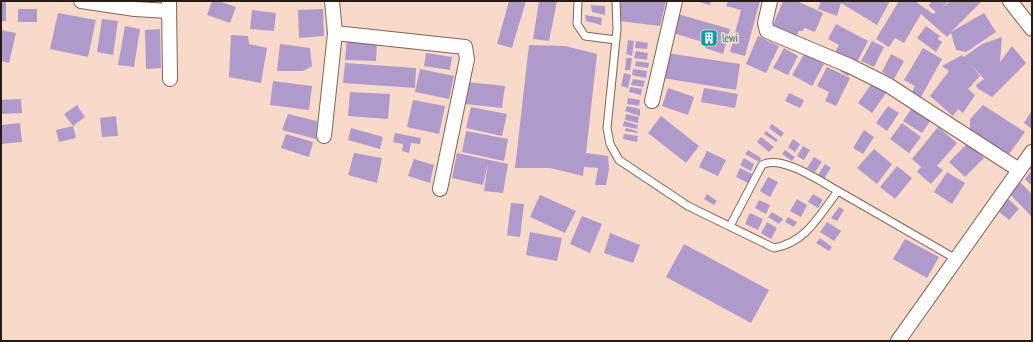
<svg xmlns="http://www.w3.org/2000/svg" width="1033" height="342" font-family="'PT Sans Narrow',sans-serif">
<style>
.building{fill:#b09acb}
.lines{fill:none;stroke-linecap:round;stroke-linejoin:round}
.service-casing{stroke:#806456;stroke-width:9}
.minor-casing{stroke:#806456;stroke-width:16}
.service{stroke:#fff;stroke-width:7}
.minor{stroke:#fff;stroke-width:14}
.labels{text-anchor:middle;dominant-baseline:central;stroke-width:3.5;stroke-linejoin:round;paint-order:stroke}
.culture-label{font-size:11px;fill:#0d838f;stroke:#f9d9c9;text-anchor:start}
</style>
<rect width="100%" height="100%" fill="#f9d9c9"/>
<path class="building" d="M1 1H6V21H1Z
M212 1H219L236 7 230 23 207 15Z
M509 1H526L512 48 497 44Z
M539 1H557L549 41 533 39Z
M621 1H666L660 26 619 21Z
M696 1H711L710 5Z
M728 1H760L745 56 730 52 741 10 726 6Z
M783 1H797L823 13 815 32 804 28 803 31H799L796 37 773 25Z
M821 1H890L877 25 841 3 837 16 818 9Z
M899 1H915L933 14 936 12 929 6 931 1H949L941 8 951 1H982L951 32 984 13 996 32 966 52 956 50 951 33 947 37 921 14 904 43 895 38 889 47 876 39Z
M591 5 605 6V15L592 12Z
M18 9H37V22H18Z
M323 9 324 36 299 38 298 10Z
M252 10 276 13 274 31 250 29Z
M58 13 96 20 88 57 50 49Z
M678 14 730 29 723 54 705 48 706 43 673 33Z
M585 15 602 18 601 25 586 21Z
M102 19 118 21 113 55 97 52Z
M836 24 868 41 856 64 835 52 839 45 828 39Z
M125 26 140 29 134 67 118 65Z
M926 26 940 36 938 39 942 42 936 52 917 38Z
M160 29 161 68 146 69 145 30Z
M1 30 16 33 9 63 1 61Z
M231 35 248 36 249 44 267 48 261 83 229 77Z
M758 36 779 46 766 73 746 64Z
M1002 37 1000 62 1012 46 1026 63 992 97 977 88 976 85 984 79 972 66 980 76 968 89 975 95 963 113 958 109 953 116 930 96 949 71 942 66 962 55 964 57 982 44Z
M347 38 377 42 376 61 345 60Z
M628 40 634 41 632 56 626 54Z
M636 41 648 43 647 49 635 48Z
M872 41 884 47 874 67 861 61Z
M280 44 310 48 312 66 303 71H277Z
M529 45 565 46 597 54 586 153 608 156 609 169 606 185H595L598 168 584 167 583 176 550 168H515Z
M784 48 798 56 788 75 773 68Z
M923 48 942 59 921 97 912 92 915 86 904 80Z
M636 51 648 53 647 60 634 58Z
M426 53 452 57 450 70 424 66Z
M667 53 740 64 736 90 663 78Z
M805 53 824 64 812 86 792 75Z
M891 54 904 61 894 79 882 72Z
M626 58H632L630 70H625Z
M636 61 649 63 648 68 635 66Z
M345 63 416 68 415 88 343 83Z
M844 65 852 70 848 76 840 71Z
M827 67 850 78 836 106 825 101 829 92 817 86Z
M420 69 454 76 449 99 415 92Z
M633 69 647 71 646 78 632 75Z
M624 73 631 75 628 88 621 86Z
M633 79 645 81 643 87 631 85Z
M273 81 312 86 309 110 270 105Z
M467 82 505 86 502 108 465 104Z
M872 83 886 93 872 113 858 103Z
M630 87 642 89 641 95 629 92Z
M668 88 694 97 688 115 662 106Z
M704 88 738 94 735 108 701 102Z
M350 92 390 94 388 119 348 116Z
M789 93 804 100 800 108 785 101Z
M628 98 640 100 639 106 627 104Z
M21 99 22 113 1 114V100Z
M413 100 445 106 439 134 407 127Z
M915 104 933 117 922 133 903 121Z
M77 105 85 117 73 126 64 114Z
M983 105 1025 132 1009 154 970 133V119Z
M627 106 640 109V116L625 111Z
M888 106 899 113 887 131 876 123Z
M471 107 507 114 502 136 466 128Z
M1032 110V129L1024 123Z
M288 114 317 121 316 139 282 130Z
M626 114 639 117 638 123 625 120Z
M116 116 118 136 102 137 100 118Z
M661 116 699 146 686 163 648 133Z
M624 121 638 125 637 129 623 126Z
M20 123 22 142 1 144V125Z
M902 123 921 137 909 153 890 139Z
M772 124 784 133 781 137 769 128Z
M73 126 76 138 59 142 56 130Z
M938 127 957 143 937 166 943 170 931 184 917 172 921 167 912 159Z
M351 128 383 137 380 149 348 140Z
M626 128 637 131 638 133 625 131Z
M864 130 874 137 863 154 853 148Z
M466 131 508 139 504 161 462 152Z
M766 131 778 140 776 142 764 134Z
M395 133 421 138 420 144 411 143 409 153 402 151 403 144 393 142Z
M286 134 313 142 309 157 281 148Z
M624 134 638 136 637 142 623 139Z
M761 137 774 147 769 152 757 142Z
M793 139 800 144 795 152 788 147Z
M968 143 984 158 965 177 949 162Z
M803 146 810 150 804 160 797 156Z
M874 149 892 164 877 184 857 168Z
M748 150 761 158 759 162 745 154Z
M785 150 795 157 792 161 782 154Z
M707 151 726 160 718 176 699 167Z
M354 153 382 158 377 183 348 175Z
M457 153 508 164 503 193 484 191 488 163 483 185 452 178Z
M814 157 822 162 815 172 807 168Z
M744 158 754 164 751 171 740 165Z
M414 159 434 165 430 183 408 176Z
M825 164 831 168 824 179 818 175Z
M1032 164V186L1025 179 1031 171 1029 168Z
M897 166 912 178 895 199 880 187Z
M740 168 752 174 748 183 736 177Z
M947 172 965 183 952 204 934 192Z
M768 177 778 182 770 197 760 191Z
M1020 182 1032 194V217L1009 193Z
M707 194 717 201 714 205 704 199Z
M813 194 823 200 818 208 808 202Z
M540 195 576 211 565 233 530 217Z
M1006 197 1019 209 1009 220 997 210Z
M797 199 807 205 801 217 790 211Z
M759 200 770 205 766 214 755 208Z
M511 203 524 204 520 237 507 235Z
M839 207 844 210 837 221 831 218Z
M772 212 783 219 779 224 768 217Z
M750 213 763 219 758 230 745 224Z
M582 216 602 224 590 253 570 244Z
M788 217 797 222 794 227 785 222Z
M767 222 777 228 771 239 761 233Z
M827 222 841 231 834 241 820 232Z
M530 232 562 238 557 261 526 255Z
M610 233 640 245 633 263 604 253Z
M820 238 832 247 829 251 816 243Z
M905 239 939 257 927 278 893 259Z
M684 244 769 290 751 323 666 277Z"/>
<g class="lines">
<defs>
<path id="service" d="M578 1 577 24 585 36 616 40
M616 1 617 29 607 128 610 144 619 160 688 206 774 248C807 242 819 215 838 191L956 259
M730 226 762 165C780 154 820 181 838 191"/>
<path id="minor" d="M81 1 135 9 169 11
M169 1 170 79
M770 1 765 23 767 31 850 66 888 85 1019 170
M1010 1 1032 29
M335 33 465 47 467 59 440 189
M652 101 675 1
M324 136 335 33 332 1
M898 341 1032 152"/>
</defs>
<use href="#service" class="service-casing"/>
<use href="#minor" class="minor-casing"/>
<use href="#service" class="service"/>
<use href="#minor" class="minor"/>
</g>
<defs>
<symbol id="building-square" viewBox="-11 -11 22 22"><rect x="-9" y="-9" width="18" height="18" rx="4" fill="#0f9aa8" stroke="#f9d9c9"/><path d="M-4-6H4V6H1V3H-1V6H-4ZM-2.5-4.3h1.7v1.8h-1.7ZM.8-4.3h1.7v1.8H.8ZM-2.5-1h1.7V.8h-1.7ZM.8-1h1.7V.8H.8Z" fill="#fff"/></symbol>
</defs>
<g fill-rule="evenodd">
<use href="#building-square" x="699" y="28" width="20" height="20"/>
</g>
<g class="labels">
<g class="culture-label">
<text x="722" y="38">lewi</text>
</g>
</g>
<rect width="1033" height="342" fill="none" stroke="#261b15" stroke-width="4"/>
</svg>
